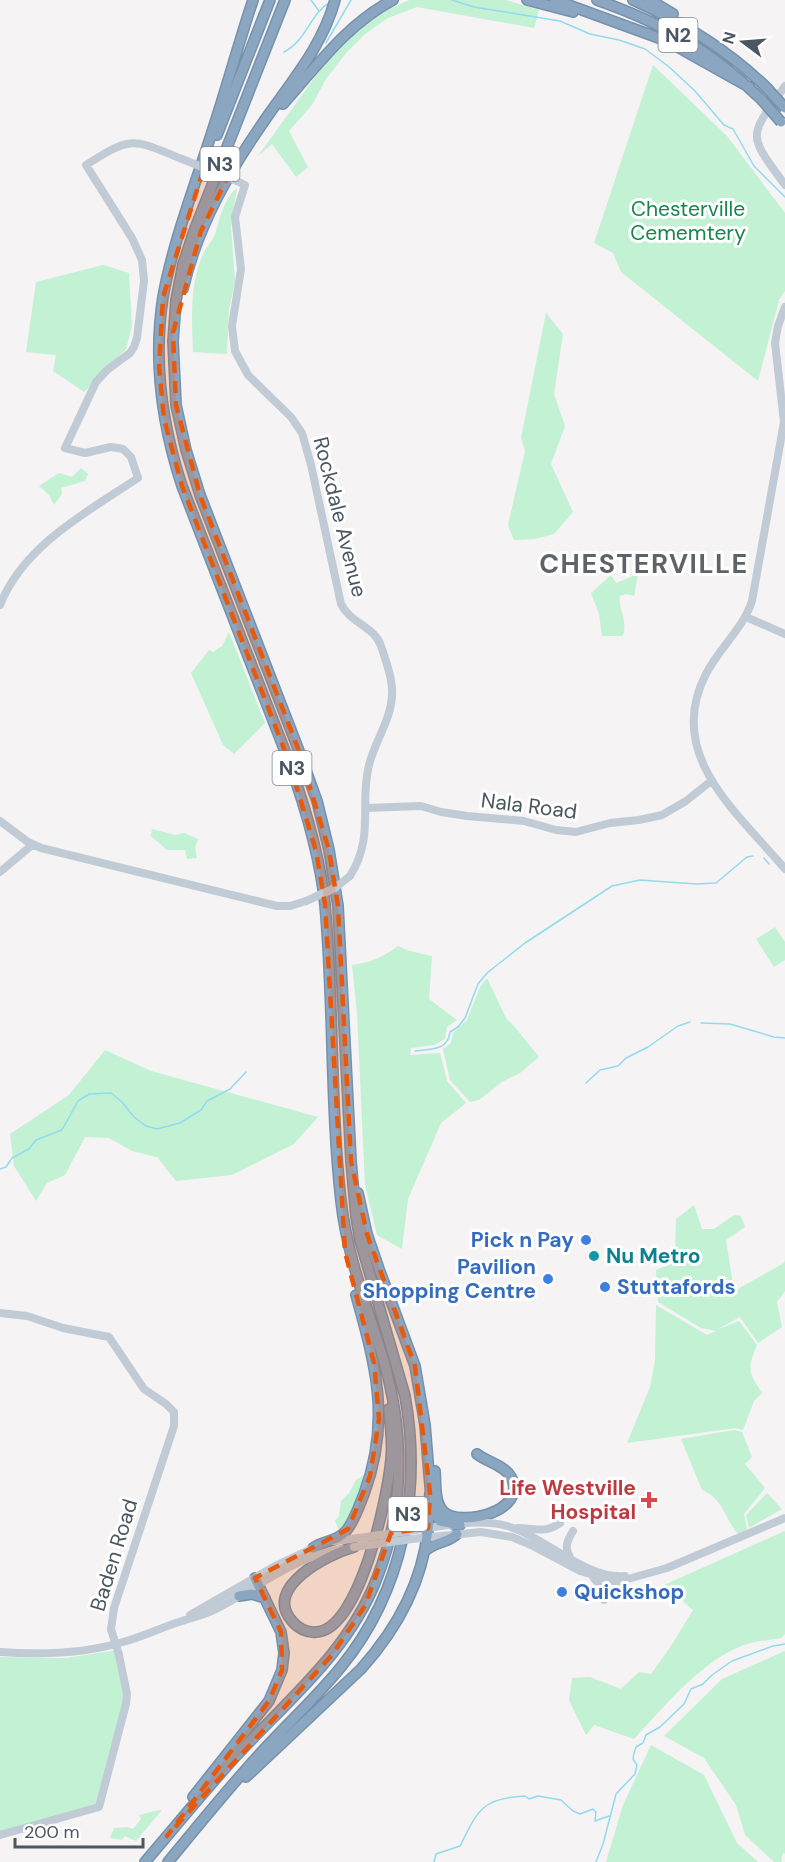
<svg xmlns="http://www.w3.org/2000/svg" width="785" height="1862" font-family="'DM Sans',sans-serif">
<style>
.green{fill:#c3f1d4}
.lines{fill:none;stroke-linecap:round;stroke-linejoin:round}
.stream{stroke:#90dcee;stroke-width:1.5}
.highway-casing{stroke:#7691ad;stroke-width:12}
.secondary{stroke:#c1cbd6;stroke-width:8}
.highway{stroke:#8ba6c1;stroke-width:9}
.highway-bridge-casing{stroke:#7691ad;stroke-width:12;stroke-linecap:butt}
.secondary-bridge{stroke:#c1cbd6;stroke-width:8}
.highway-bridge{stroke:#8ba6c1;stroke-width:9}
.marked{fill:#e8590c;fill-opacity:0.2;stroke:#e8590c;stroke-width:4.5;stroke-dasharray:12 8;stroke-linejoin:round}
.shop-dot{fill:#3f7fe0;stroke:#fff;stroke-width:2}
.culture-dot{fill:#0f9aa8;stroke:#fff;stroke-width:2}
.health-dot{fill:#e0444e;stroke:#fff;stroke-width:2}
.labels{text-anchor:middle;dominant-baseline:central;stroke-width:6;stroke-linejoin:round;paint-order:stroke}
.shield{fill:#fff;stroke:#808990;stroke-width:1.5}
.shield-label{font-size:20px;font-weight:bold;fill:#4a5661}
.park-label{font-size:21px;fill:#17864c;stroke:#fff}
.street-label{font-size:21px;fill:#4a5661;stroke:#fff}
.shop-label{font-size:21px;font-weight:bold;fill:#366cbe;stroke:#fff;text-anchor:end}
.culture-label{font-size:21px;font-weight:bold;fill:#0d838f;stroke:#fff;text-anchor:start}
.health-label{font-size:21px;font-weight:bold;fill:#be3a42;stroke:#fff;text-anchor:end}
.district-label{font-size:27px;font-weight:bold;letter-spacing:1.5px;fill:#5f6368;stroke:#fff}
</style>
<rect width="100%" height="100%" fill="#f5f3f3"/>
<path class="green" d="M409 0H506L539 10 534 28 417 7 388 18 365 34 346 53 326 79 312 105 289 131 308 167 296 177 272 144 258 156 325 63 351 33 375 16Z
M653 65 727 136 785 213V291L779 300 758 381 621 272 613 253 594 243Z
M237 188 231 226 235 281 229 310 227 354 193 352C192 320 189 285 203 254 206 247 212 242 215 234 220 219 223 199 237 188Z
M103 265 129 273 132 326 126 349 84 392 53 371 56 355 26 352 36 282Z
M546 313 563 334 554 394 565 426 551 464 573 512 554 534 535 539 514 540 508 525 525 451 521 438Z
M81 468 88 474 85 481 61 488 62 494 54 505 49 495 39 486 59 473 72 477Z
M638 574 634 596 626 594 620 596C618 610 628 619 623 636H602L599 614 591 593 611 575 616 583Z
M229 632 265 723 234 754 223 745 191 673 209 650 213 652 222 646Z
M152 829 175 835 184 833 198 839 195 848 197 858 187 859 185 850H167L151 836Z
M775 927 785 942V960L774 967 756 939Z
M398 946 410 951 432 956 429 999 457 1020 447 1027 445 1039 434 1045 411 1048 410 1055 440 1053 447 1081 466 1103 441 1123 408 1199 402 1249 377 1235 365 1185 357 1013 352 965C370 963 383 957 398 946Z
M487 978 506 1018 514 1026 539 1057 520 1073 502 1082 479 1100 470 1102 450 1080 443 1049 451 1043 453 1033 467 1020 480 987Z
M105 1050 151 1071 318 1117 294 1144 232 1175 176 1181 157 1157 132 1151 109 1138 85 1137 65 1175 47 1183 36 1201 14 1166 10 1134 69 1095Z
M694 1205 702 1229H714L734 1215 741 1216 745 1227 726 1240 734 1291 784 1263 785 1260V1291L777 1302 782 1327 758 1343 740 1317 716 1330 739 1321 757 1345C747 1370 748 1371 762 1393L754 1401 743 1430 736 1428 627 1443 650 1387 655 1360 656 1305 707 1335 716 1331 701 1328 658 1302 656 1270 675 1262 676 1219Z
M734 1430 742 1432 752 1457 745 1464 765 1488 744 1514 747 1530 738 1534C725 1519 723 1498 702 1490L681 1439Z
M367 1473 348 1523 340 1532 335 1521 339 1516 341 1501 349 1493 356 1480Z
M767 1493 782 1509 749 1528 746 1515Z
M785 1531V1634L781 1638C770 1640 756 1641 744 1645 702 1660 664 1707 634 1739L594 1725 586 1735 569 1700 572 1678 590 1677 621 1689 639 1672 651 1674 671 1646 693 1610 664 1585Z
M117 1650 126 1693 98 1807 0 1834V1657L66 1658Z
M785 1651V1854L783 1852 781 1862H774L745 1835 736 1805 704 1758 664 1736 722 1679Z
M651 1745 704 1775 737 1843 758 1862H606L623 1805Z
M159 1810H162L136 1841 125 1836 122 1840 110 1838 114 1828 127 1827 133 1829 141 1819 139 1815Z"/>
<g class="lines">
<path class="stream" d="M311 0 319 11
M452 0 474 7 560 21 590 34 619 40 645 49 668 66 695 91 724 125 733 129 754 166 785 197
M326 43 351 0
M284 52C306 41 311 13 329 3
M764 858 769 864
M701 1023 730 1024 774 1037 785 1038
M415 1051C430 1049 448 1051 450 1032L458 1027 465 1018 478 984 487 973 525 943 612 886 640 880 696 884 716 883 747 857 753 856
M586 1083 600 1070 618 1066 626 1058 648 1047 678 1026 690 1022
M0 1169 6 1167 12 1158 29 1149 36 1140 62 1130 78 1101 89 1094 111 1093 122 1102 134 1117 146 1126 157 1129 180 1123 201 1110 207 1101 230 1089 246 1072
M434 1862 436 1854 460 1846C478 1810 482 1798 525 1796L529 1799 538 1796 561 1800 573 1811 580 1814 593 1809 596 1812 595 1821 609 1816
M596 1862 603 1844 616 1794 635 1774 637 1765 633 1759 634 1753 636 1747 643 1743 646 1735 660 1727 684 1704 691 1689 703 1684 712 1675 732 1661 773 1646 785 1644"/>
<defs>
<path id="highway" d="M527 0 573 12
M555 0 667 41 749 87
M597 0C665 24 710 50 762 100
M633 0C682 22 729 51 767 88
M650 0 673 14
M283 104C317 66 347 24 393 0
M217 135 270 0
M183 289C198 224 231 168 269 114 295 77 323 44 335 0
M358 1193 367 1234 379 1269 415 1366 425 1425 432 1510 440 1521 460 1525
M435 1471C436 1483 434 1501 443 1511 459 1528 529 1512 511 1477 504 1465 487 1462 477 1454
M354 1547C329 1554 262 1587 292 1621 298 1628 307 1633 316 1632 360 1630 388 1495 391 1459 393 1442 390 1425 389 1409
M313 1548C324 1540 337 1542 346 1531 354 1522 359 1506 364 1494 391 1421 376 1367 356 1295
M424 1552C435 1541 446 1544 457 1534
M239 1596 252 1594 265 1598
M246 1777 361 1669C396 1630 422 1583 428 1530 429 1518 429 1505 430 1493
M193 1797 269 1701 282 1670 284 1653 281 1632 255 1578
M145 1862C175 1827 205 1790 236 1756 288 1700 349 1651 377 1578 405 1507 404 1431 383 1358 367 1306 347 1256 341 1201 330 1103 334 1003 325 905 320 855 305 806 288 759L182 486C162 425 153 361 163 297 173 242 194 188 211 135 226 90 238 45 253 0
M168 1862C197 1827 226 1791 257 1757 284 1727 315 1699 341 1667 403 1591 422 1491 405 1396L360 1240 356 1217 351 1161 338 906 329 850 317 801 299 751 200 495 186 450 176 405 173 341 176 300 183 264 194 231 285 0"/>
</defs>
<use href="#highway" class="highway-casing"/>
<path class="secondary" d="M785 86C748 138 747 133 785 185
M237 181 245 185 235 217 241 269 232 326 235 351 248 375 291 417 302 433 311 465 341 604C350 623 374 626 381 646 386 661 393 680 392 695 391 720 375 741 369 765 359 805 375 836 350 876
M785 307 778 326 775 343 784 422 752 601C743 629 719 648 706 674 664 755 738 813 785 869
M0 605C24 545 87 512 138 478L131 457 123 449 111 447 85 453 65 448 96 382 107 370 130 353 134 347 137 338 144 281 142 260 132 238 86 165C133 135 132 139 182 159
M746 617 785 634
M366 808 421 806 441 812 467 816 524 821 556 830 576 832 610 823 639 820 662 815 686 801 711 781
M0 821 28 842 41 848 277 906H290L306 901
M0 872 32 845
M0 1313 27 1316 63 1328 109 1337 144 1389 166 1404 174 1412V1426L114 1608 111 1629
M518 1528C534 1528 545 1534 560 1523
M415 1530C445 1526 477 1518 507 1526 544 1536 586 1580 625 1576
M412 1539 481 1532 512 1537 531 1545 580 1571 617 1582 667 1568 785 1518
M334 1541 359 1538
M570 1557C564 1547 567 1541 573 1531
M593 1577 600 1586 604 1600
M190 1615 277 1565 317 1546
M0 1652C41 1655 83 1654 123 1642 142 1637 160 1628 179 1622 190 1618 202 1616 214 1610 256 1589 293 1557 341 1549
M0 1835 99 1807 126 1704 127 1694 119 1655"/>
<use href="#highway" class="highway"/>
<defs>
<path id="highway-bridge" d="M767 88 785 108
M762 100 781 122"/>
</defs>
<use href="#highway-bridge" class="highway-bridge-casing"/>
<path class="secondary-bridge" d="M182 159 237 181
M306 901 335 888 350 876
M359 1538 415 1530
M354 1547 412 1539
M111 1629 119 1655"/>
<use href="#highway-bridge" class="highway-bridge"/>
</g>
<path class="marked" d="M204 168 228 177 201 231 173 333 176 405 200 495 299 751 329 850 338 906 351 1161 367 1234 415 1366 430 1493 428 1528 391 1533 365 1606 332 1655 167 1836 269 1701 282 1670 281 1632 255 1578 348 1529 370 1476 379 1419 374 1363 345 1252 325 904 316 851 288 759 182 486 164 419 159 367 163 297Z"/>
<g class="shop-dot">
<circle cx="586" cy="1240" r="6"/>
<circle cx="548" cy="1279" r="6"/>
<circle cx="605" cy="1287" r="6"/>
<circle cx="562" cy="1592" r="6"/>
</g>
<circle class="culture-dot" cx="594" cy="1256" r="6"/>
<path class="health-dot" d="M646 1491h6v6h6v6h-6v6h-6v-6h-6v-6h6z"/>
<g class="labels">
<g class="shield">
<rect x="658.5" y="18" width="39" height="34" rx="4.5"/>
<rect x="200.5" y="147" width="39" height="34" rx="4.5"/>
<rect x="272.5" y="751" width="39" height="34" rx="4.5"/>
<rect x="388.5" y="1497" width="39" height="34" rx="4.5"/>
</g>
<g class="shield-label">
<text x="678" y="35">N2</text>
<text x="220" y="164">N3</text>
<text x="292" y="768">N3</text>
<text x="408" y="1514">N3</text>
</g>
<g class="park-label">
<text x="688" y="209">Chesterville<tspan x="688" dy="24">Cememtery</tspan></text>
</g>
<g class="street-label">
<text transform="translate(340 517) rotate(76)">Rockdale Avenue</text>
<text transform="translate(529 806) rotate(7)">Nala Road</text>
<text transform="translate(114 1555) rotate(-73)">Baden Road</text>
</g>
<g class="shop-label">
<text x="574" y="1240">Pick n Pay</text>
<text x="536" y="1267">Pavilion<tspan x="536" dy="24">Shopping Centre</tspan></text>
<text x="617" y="1287" text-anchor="start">Stuttafords</text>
<text x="574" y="1592" text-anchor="start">Quickshop</text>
</g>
<g class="culture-label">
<text x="606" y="1256">Nu Metro</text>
</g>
<g class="health-label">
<text x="636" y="1488">Life Westville<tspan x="636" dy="24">Hospital</tspan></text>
</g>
<g class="district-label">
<text x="644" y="563">CHESTERVILLE</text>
</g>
</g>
<g transform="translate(743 42) rotate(286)" stroke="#ffffff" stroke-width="4.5" paint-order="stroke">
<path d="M0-4.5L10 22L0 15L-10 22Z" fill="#4a5661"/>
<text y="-9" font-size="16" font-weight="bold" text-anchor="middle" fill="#4a5661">N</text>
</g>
<path d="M15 1838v9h128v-9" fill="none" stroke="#4a5661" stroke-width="3"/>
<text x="24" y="1838" font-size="18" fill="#4a5661" stroke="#ffffff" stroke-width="4.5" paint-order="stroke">200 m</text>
</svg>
